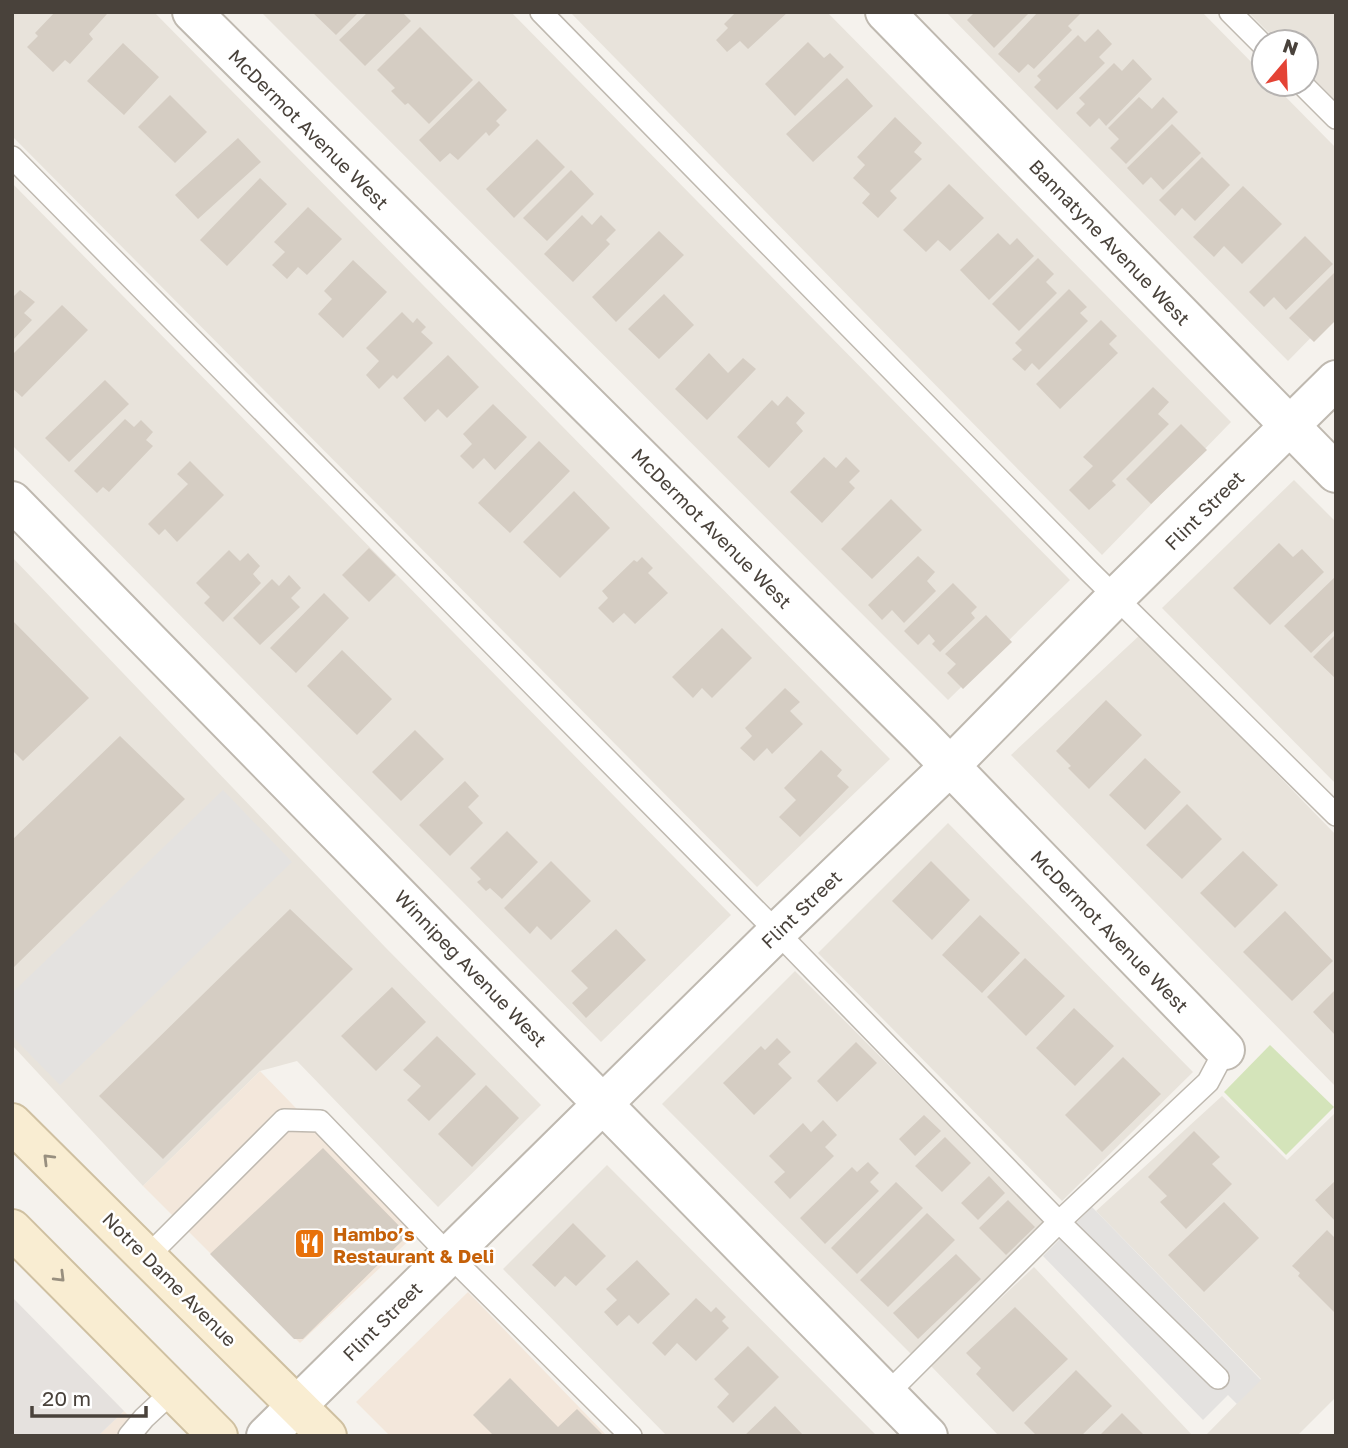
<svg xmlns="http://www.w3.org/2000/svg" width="1348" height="1448" font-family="'Golos Text',sans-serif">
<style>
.residential{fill:#e8e3db}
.commercial{fill:#f3e7db}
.industrial{fill:#e5e1de}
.green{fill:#d4e4ba}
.parking{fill:#e4e2e0}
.building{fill:#d5cdc3}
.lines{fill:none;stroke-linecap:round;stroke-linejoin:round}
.lane-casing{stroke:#bfb9b0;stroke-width:24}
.street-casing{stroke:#bfb9b0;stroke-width:42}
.secondary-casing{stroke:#cfc0a1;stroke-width:42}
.lane{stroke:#fff;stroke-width:21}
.street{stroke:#fff;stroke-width:38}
.secondary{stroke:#f9edd2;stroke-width:38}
.oneway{stroke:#988f7f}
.labels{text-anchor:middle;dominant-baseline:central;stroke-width:5;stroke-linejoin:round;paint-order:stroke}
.street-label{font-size:19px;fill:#49423b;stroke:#fff}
.food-label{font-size:19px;font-weight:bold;fill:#c56008;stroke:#fff;text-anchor:start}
</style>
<rect width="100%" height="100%" fill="#f5f2ed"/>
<path class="residential" d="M12 12H154L890 759 757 887 12 136Z
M261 12H511L1070 580 948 700Z
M570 12H827L1231 422 1102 555Z
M946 12H1202L1264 75V84H1273L1336 148V312L1288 361Z
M1248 12H1336V101L1306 71V42H1278Z
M12 183 731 915 601 1042 12 445Z
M1294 480 1336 522V784L1162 608Z
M12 557 386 948 541 1105 438 1207 297 1061 260 1071 143 1186 12 1045Z
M1141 634 1336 835V1087L1011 755Z
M948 823 1193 1072 1062 1201 818 953Z
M795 971 1045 1222 911 1354 662 1104Z
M1222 1096 1287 1160 1336 1112V1397L1297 1436H1205L1261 1379 1096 1211Z
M607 1165 877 1436H667L503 1269Z
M1034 1267 1193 1436H999L930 1365Z"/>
<path class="commercial" d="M260 1071 417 1233 300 1343 143 1186Z
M468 1292 607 1436H390L356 1402Z
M124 1411 149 1436H98Z"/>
<path class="industrial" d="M12 1297 124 1411 98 1436H12Z"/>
<path class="green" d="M1270 1045 1334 1107 1286 1155 1224 1092Z"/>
<path class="parking" d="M223 790 292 862 60 1085 12 1036V993Z
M1092 1207 1261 1380 1237 1404 1228 1395 1203 1420 1043 1256Z"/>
<path class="building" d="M55 12 107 14 89 34 93 39 70 64 65 60 53 72 27 47 38 36 35 33Z
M312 12H359L336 35Z
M368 12H402L411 21 365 66 339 40Z
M736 12H788L748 49 740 41 727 52 716 40 728 28 724 24Z
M975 12H1030L994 48 967 20Z
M1038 12H1082L1068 26 1072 30 1034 69 1028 64 1019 73 998 54Z
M420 27 473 80 429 124 408 103 405 105 391 91 395 88 377 70Z
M1098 29 1112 44 1099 57 1105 63 1057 110 1034 87 1041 80 1037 76 1078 35 1085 42Z
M808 42 824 58 830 53 844 67 795 116 765 84Z
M123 43 159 77 124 115 87 81Z
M1133 59 1152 79 1106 126 1099 118 1090 127 1076 113 1085 104 1079 98 1114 63 1122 71Z
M847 78 873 106 813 162 786 134Z
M479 81 507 110 496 121 500 125 489 136 486 132 458 160 450 153 440 162 419 140Z
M170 95 207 132 175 163 138 127Z
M1139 97 1152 109 1163 97 1178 112 1126 164 1110 148 1119 139 1108 128Z
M895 117 922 143 914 152 922 159 890 191 897 198 878 218 862 203 870 194 853 178 865 165 857 157Z
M1172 124 1201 153 1163 190 1151 177 1143 185 1127 168Z
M238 138 261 162 198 219 175 195Z
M537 139 565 167 514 218 486 189Z
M1202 157 1230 185 1195 221 1182 208 1175 216 1159 200Z
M571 170 594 194 547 241 523 218Z
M260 178 287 204 227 266 200 240Z
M949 184 984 218 950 251 938 240 926 252 903 230Z
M1243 186 1282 224 1242 264 1224 246 1214 257 1193 237Z
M308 207 342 239 307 275 298 267 287 279 272 265 285 252 274 242Z
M582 215 592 225 601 215 616 230 606 240 610 244 573 282 544 254Z
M659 231 684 255 616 322 592 297Z
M998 233 1010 245 1017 238 1034 256 989 300 960 270Z
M1305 236 1333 264 1286 310 1274 297 1264 307 1249 292Z
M1038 258 1054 274 1046 282 1057 293 1019 331 992 304Z
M353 260 387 292 343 338 318 314 332 299 324 291Z
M1336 271V320L1314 342 1289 318Z
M1069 289 1087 307 1080 313 1088 321 1039 370 1032 363 1025 371 1012 359 1022 350 1015 343Z
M20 290 35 302 24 313 32 320 12 341V298Z
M664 294 694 325 659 359 628 329Z
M62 305 88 330 22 397 12 388V355Z
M402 312 413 323 417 318 426 327 421 332 433 343 397 379 393 375 379 389 366 375 379 361 366 348Z
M1101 320 1117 336 1109 344 1118 353 1060 409 1036 384Z
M709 353 728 373 743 358 756 369 707 420 675 389Z
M448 355 479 387 447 418 438 409 425 422 403 398Z
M105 380 129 404 69 462 45 438Z
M1153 387 1169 402 1158 414 1169 424 1112 481 1116 485 1089 510 1069 490 1093 466 1083 457Z
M787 396 805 413 796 423 803 431 769 468 737 437 772 400 778 406Z
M493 404 527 437 495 470 484 458 473 469 460 456 472 444 463 434Z
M125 419 134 427 141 420 153 432 146 440 153 446 109 492 103 487 97 493 74 471Z
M1181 424 1207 450 1151 504 1126 479Z
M539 441 570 471 510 533 478 503Z
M824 457 836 468 846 457 860 471 849 482 855 488 822 523 790 492Z
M190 461 224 495 177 542 165 529 159 535 148 524 188 484 177 474Z
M574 491 610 528 560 578 523 542Z
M891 499 922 530 872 579 841 549Z
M1279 543 1293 557 1302 549 1324 572 1270 625 1233 588Z
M369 548 396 575 369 602 342 575Z
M229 550 240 561 248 553 260 566 253 574 261 583 223 622 204 603 210 597 196 583Z
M918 556 935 572 927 581 936 591 904 623 892 610 882 620 868 605Z
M642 557 653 568 648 573 668 593 635 624 624 613 613 623 598 608 608 598 602 591 634 560 637 562Z
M289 575 301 588 291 598 300 607 260 645 233 618 272 579 279 586Z
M1336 576V629L1311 653 1284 626Z
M953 583 977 607 971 613 975 618 940 652 932 644 935 641 929 634 918 645 904 631Z
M324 593 349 618 296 673 270 648Z
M986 615 1012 642 963 689 947 673 956 664 945 654Z
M12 620 89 698 23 761 12 750Z
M722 628 752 658 712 698 702 688 693 698 672 677Z
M1336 634V679L1313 657Z
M342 650 392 699 357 735 307 686Z
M785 688 800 702 790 711 803 724 772 754 767 748 754 761 740 748 752 736 745 728Z
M1106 700 1142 735 1089 789 1068 768 1071 766 1056 751Z
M415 730 444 759 401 801 372 772Z
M120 736 185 799 12 969V840Z
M821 750 842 770 837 776 849 787 800 837 779 817 796 800 784 788Z
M1145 758 1181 792 1145 830 1109 795Z
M465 781 479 796 468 807 483 823 450 856 419 825Z
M1187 804 1222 839 1182 879 1146 845Z
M507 831 538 862 502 899 490 888 486 891 477 882 481 879 470 868Z
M1243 851 1278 885 1235 928 1200 893Z
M551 861 591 901 551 940 537 926 530 934 504 908Z
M931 861 970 900 932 940 892 901Z
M290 909 353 969 163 1159 99 1096Z
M1285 911 1333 961 1292 1001 1243 952Z
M980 915 1020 953 982 993 942 955Z
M616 929 646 960 586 1018 572 1003 588 988 571 971Z
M1025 958 1065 996 1026 1036 987 997Z
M392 987 426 1022 376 1071 341 1036Z
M1336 989V1036L1313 1012Z
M1074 1008 1114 1046 1075 1086 1036 1048Z
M437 1036 476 1074 429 1121 407 1100 421 1086 403 1070Z
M777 1038 791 1052 778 1064 792 1078 754 1115 723 1083 761 1046 765 1050Z
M856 1042 877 1063 837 1102 817 1081Z
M1123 1057 1161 1094 1102 1152 1065 1115Z
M486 1085 519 1118 472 1167 438 1134Z
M924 1115 941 1131 915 1156 899 1139Z
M823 1120 837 1135 825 1147 834 1156 790 1199 774 1182 785 1172 769 1156 803 1123 811 1132Z
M1194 1131 1220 1157 1212 1164 1232 1184 1186 1229 1160 1202 1167 1196 1148 1177Z
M945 1137 971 1163 942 1192 915 1166Z
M323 1148 408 1235 303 1339H294L210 1254Z
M868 1162 879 1173 870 1182 879 1191 825 1244 800 1218 852 1167 857 1172Z
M989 1176 1005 1193 978 1220 961 1203Z
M1336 1180V1222L1315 1200Z
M896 1182 923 1208 857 1274 831 1248Z
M1008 1200 1035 1227 1006 1255 979 1228Z
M1224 1202 1259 1238 1204 1292 1168 1255Z
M927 1213 955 1240 888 1307 860 1280Z
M573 1223 606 1256 576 1286 565 1276 555 1287 532 1265Z
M1327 1230 1336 1239V1314L1298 1276 1300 1273 1292 1266Z
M956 1254 981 1279 918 1339 893 1313Z
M637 1260 670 1294 638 1324 629 1315 617 1326 604 1312 617 1300 606 1289Z
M696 1298 711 1312 716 1307 726 1317 722 1321 729 1328 696 1361 677 1343 665 1356 652 1343Z
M1015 1307 1068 1359 1013 1412 976 1374 981 1368 966 1353Z
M748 1346 779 1377 733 1423 717 1407 729 1394 714 1379Z
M1076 1370 1112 1406 1081 1436H1037L1024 1423Z
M510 1378 558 1427 577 1409 604 1436H494L473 1415Z
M775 1406 804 1436H744Z
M1122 1413 1145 1436H1099Z"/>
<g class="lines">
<defs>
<path id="lane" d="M541 12 1089 571 1336 815
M1230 12 1264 46
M1302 84 1336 118
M12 157 777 932 1059 1222 1218 1378
M147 1257 284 1120 320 1121 449 1255 631 1436
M887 1394 1059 1222 1208 1082 1225 1050
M129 1436 144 1418 173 1391"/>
<path id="street" d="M192 12 921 736 1225 1050
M885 12 1336 473
M12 501 928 1436
M266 1436 777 932 950 766 1116 597 1336 380"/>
<path id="secondary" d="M12 1123 327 1436
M12 1229 218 1436"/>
</defs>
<use href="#lane" class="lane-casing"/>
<use href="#street" class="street-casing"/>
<use href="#secondary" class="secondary-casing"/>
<use href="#lane" class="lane"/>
<use href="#street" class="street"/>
<use href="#secondary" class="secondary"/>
</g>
<defs><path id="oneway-chevron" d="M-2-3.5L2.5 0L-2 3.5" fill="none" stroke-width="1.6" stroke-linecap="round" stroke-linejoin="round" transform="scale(1.75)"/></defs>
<g class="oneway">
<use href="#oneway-chevron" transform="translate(48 1159) rotate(-135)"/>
<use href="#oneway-chevron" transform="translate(60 1277) rotate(45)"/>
</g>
<defs>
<symbol id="restaurant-square" viewBox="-11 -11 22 22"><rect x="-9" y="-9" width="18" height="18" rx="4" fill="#e8710a" stroke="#fff"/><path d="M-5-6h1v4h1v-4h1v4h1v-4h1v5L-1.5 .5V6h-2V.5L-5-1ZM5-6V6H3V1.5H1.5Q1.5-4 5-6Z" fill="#fff"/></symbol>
</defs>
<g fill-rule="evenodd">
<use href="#restaurant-square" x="292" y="1226" width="35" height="35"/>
</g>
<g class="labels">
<g class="street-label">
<text transform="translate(309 129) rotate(45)">McDermot Avenue West</text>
<text transform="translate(1110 242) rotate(46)">Bannatyne Avenue West</text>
<text transform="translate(1204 510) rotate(-45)">Flint Street</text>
<text transform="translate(712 528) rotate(45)">McDermot Avenue West</text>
<text transform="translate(801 909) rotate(-44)">Flint Street</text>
<text transform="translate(1110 931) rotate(46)">McDermot Avenue West</text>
<text transform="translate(471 968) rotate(46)">Winnipeg Avenue West</text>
<text transform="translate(170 1279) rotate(45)">Notre Dame Avenue</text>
<text transform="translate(382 1321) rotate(-45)">Flint Street</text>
</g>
<g class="food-label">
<text x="333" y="1233">Hambo’s<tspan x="333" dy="22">Restaurant &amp; Deli</tspan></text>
</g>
</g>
<rect width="1348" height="1448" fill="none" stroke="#49423b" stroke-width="28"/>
<g transform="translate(1285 63) rotate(19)"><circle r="33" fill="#ffffff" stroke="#b6b3b1" stroke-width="2"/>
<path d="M0-5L12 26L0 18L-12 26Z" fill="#e44335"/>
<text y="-10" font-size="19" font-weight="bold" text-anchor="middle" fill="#49423b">N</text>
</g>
<path d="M32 1406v10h114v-10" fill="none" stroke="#49423b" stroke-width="3.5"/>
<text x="42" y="1406" font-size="21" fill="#49423b" stroke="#ffffff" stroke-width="5" paint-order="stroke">20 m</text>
</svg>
